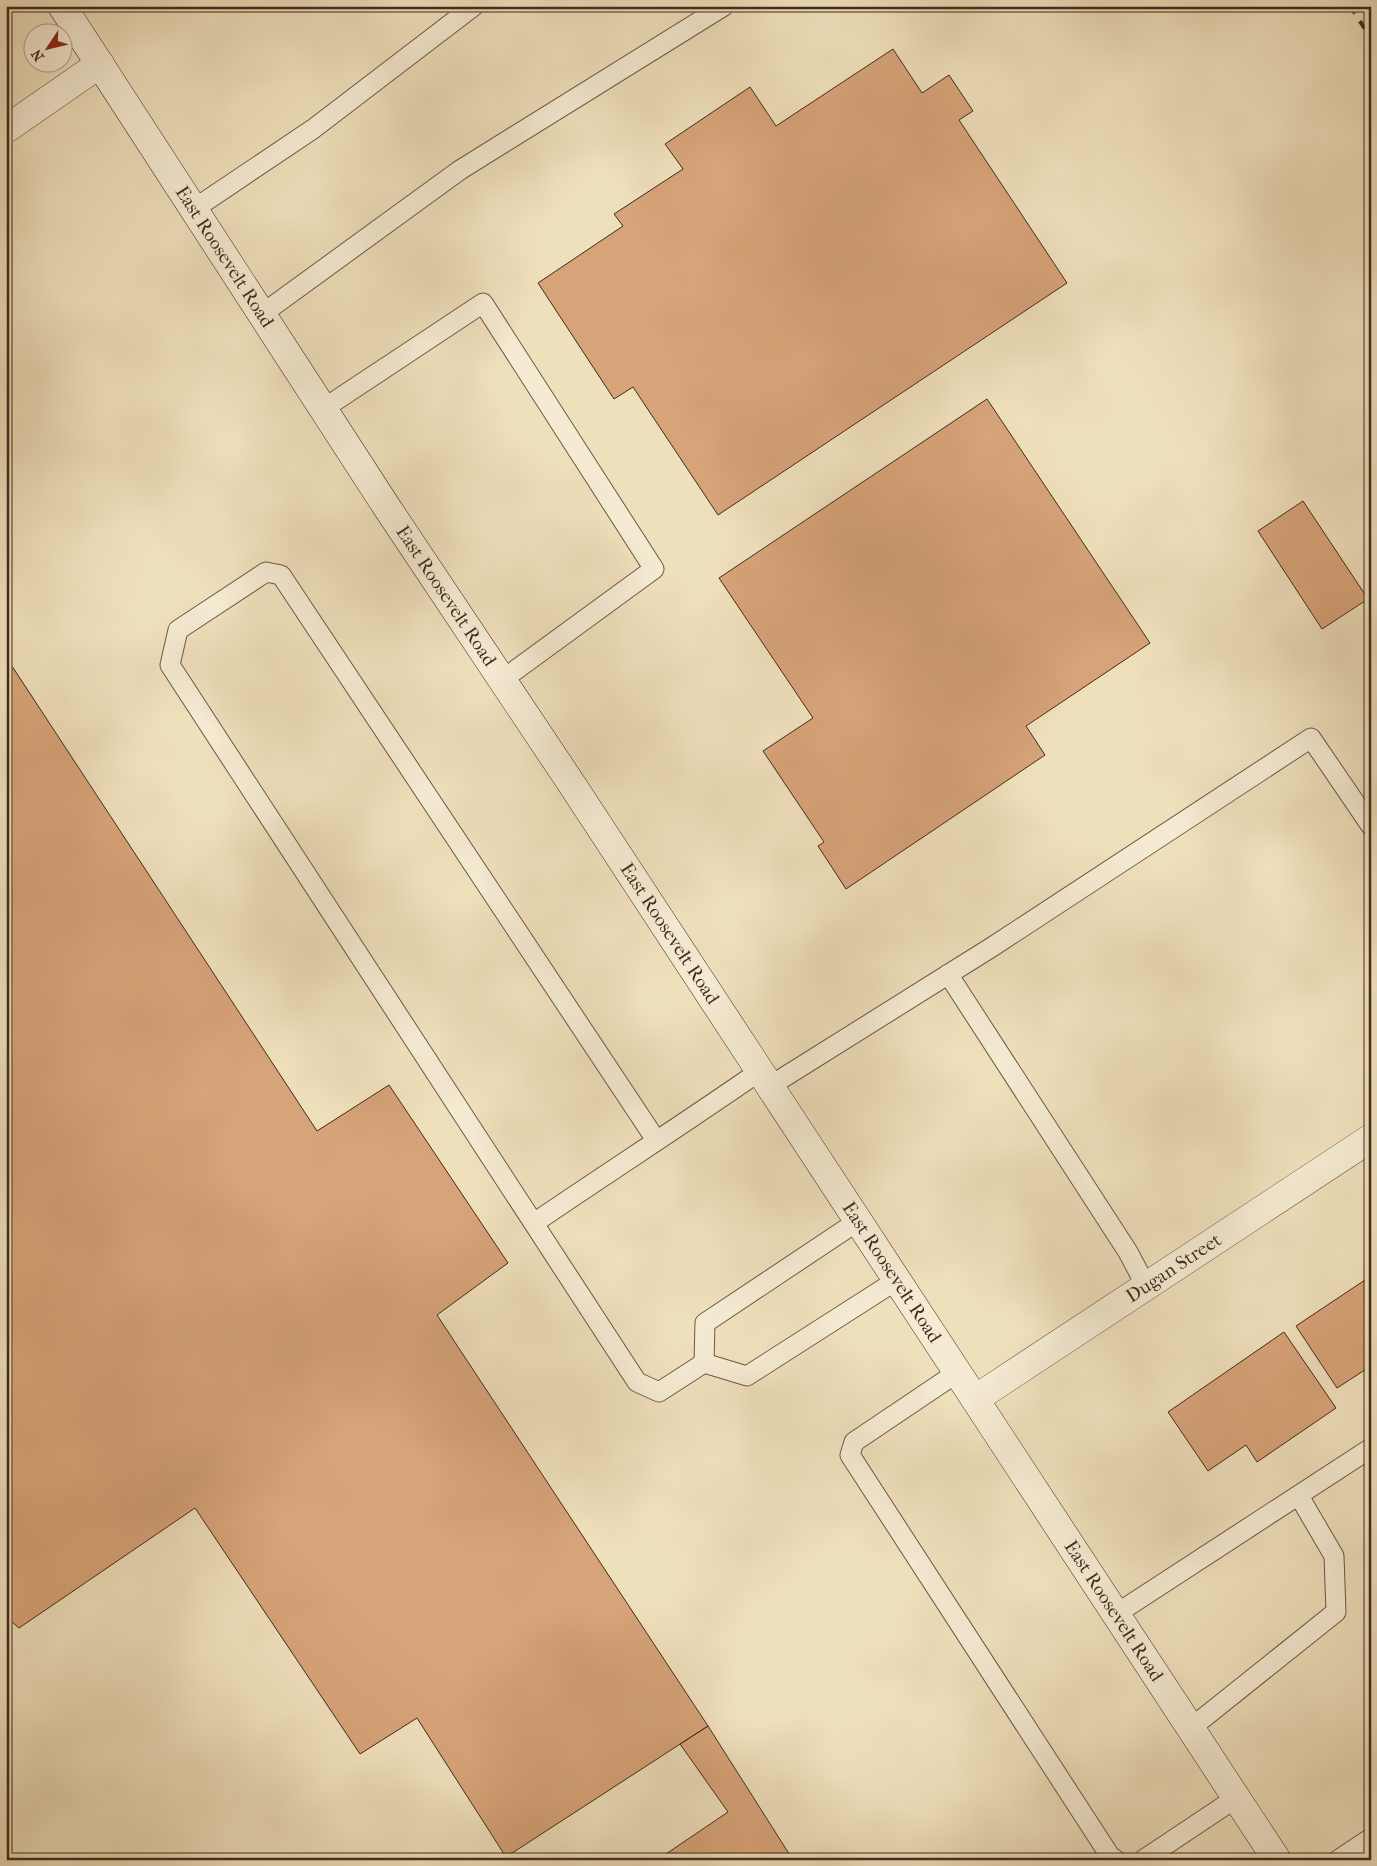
<svg xmlns="http://www.w3.org/2000/svg" width="1377" height="1866" font-family="'IM FELL French Canon',serif">
<style>
.building{fill:#d7a378;stroke:#412a1d}
.lines{fill:none;stroke-linecap:round;stroke-linejoin:round}
.service-casing{stroke:#6c5845;stroke-width:21}
.minor-casing{stroke:#6c5845;stroke-width:29}
.secondary-casing{stroke:#412a1d;stroke-width:29}
.service{stroke:#f5ebd3;stroke-width:19}
.minor{stroke:#f5ebd3;stroke-width:28}
.secondary{stroke:#f5ebd3;stroke-width:28}
.rail{stroke:#412a1d;stroke-width:4;stroke-dasharray:9 9;stroke-linecap:butt}
.labels{text-anchor:middle;dominant-baseline:central;stroke-width:4;stroke-linejoin:round;paint-order:stroke}
.street-label{font-size:19px;fill:#412a1d;stroke:#f5ebd3}
</style>
<rect width="100%" height="100%" fill="#efe0bc"/>
<filter id="stains"><feTurbulence type="fractalNoise" baseFrequency=".004" numOctaves="4"/><feColorMatrix values="0 0 0 0 .2 0 0 0 0 .09 0 0 0 0 .02 0 0 0 .5 -.17"/></filter>
<radialGradient id="worn" r=".72"><stop offset=".6" stop-color="#630" stop-opacity="0"/><stop offset="1" stop-color="#630" stop-opacity=".3"/></radialGradient>
<path class="building" d="M893 49 922 93 949 75 973 111 959 120 1067 283 718 515 633 387 614 399 538 283 623 226 614 214 683 169 665 144 750 87 776 126Z
M987 399 1150 643 1026 726 1045 755 846 889 818 846 824 842 763 751 813 718 719 578Z
M1303 501 1368 599 1322 629 1258 531Z
M6 657 317 1131 389 1085 508 1263 437 1315 708 1726 506 1857 417 1718 360 1754 195 1508 19 1628 12 1622 6 1625Z
M1371 1276V1366L1337 1388 1296 1326Z
M1284 1332 1336 1408 1257 1462 1246 1445 1208 1471 1168 1412Z
M708 1726 793 1860H657L728 1812 680 1744Z"/>
<g class="lines">
<defs>
<path id="service" d="M194 209 313 129 474 6
M262 314 460 170 724 6
M323 409 483 303 654 569 502 680
M948 974 1128 1252 1146 1286
M770 1086 992 947 1311 738 1371 826
M656 1140 281 575 266 572 178 630 170 665 637 1382 659 1392 704 1363
M534 1223C609 1172 685 1123 760 1071
M704 1363 705 1323 858 1221
M704 1363 747 1376 897 1280
M958 1372 854 1442 850 1455 1110 1856 1116 1860
M1116 1614 1371 1448
M1191 1728 1336 1612 1334 1556 1299 1496
M1143 1860 1236 1798
M1338 1860 1371 1838"/>
<g id="minor">
<path d="M6 129 100 64"/>
<path id="s1" d="M975 1399 1371 1138"/>
</g>
<g id="secondary">
<path id="s2" d="M62 6 388 509 573 786 1277 1860"/>
</g>
</defs>
<use href="#service" class="service-casing"/>
<use href="#minor" class="minor-casing"/>
<use href="#secondary" class="secondary-casing"/>
<use href="#service" class="service"/>
<use href="#minor" class="minor"/>
<use href="#secondary" class="secondary"/>
<path class="rail" d="M1350 6 1371 38"/>
</g>
<g class="labels">
<g class="street-label">
<text stroke="none"><textPath href="#s2" startOffset="299">East Roosevelt Road</textPath></text>
<text stroke="none"><textPath href="#s2" startOffset="704">East Roosevelt Road</textPath></text>
<text stroke="none"><textPath href="#s2" startOffset="1109">East Roosevelt Road</textPath></text>
<text stroke="none"><textPath href="#s1" startOffset="238">Dugan Street</textPath></text>
<text stroke="none"><textPath href="#s2" startOffset="1514">East Roosevelt Road</textPath></text>
<text stroke="none"><textPath href="#s2" startOffset="1919">East Roosevelt Road</textPath></text>
</g>
</g>
<rect width="1377" height="1866" fill="none" stroke="#efe0bc" stroke-width="25"/>
<rect x="8" y="8" width="1362" height="1851" fill="none" stroke="#412a1d" stroke-width="2.5"/>
<rect x="12" y="12" width="1352" height="1841" fill="none" stroke="#412a1d"/>
<g transform="translate(48 48) rotate(235)"><circle r="24" fill="#f5ebd3" stroke="#ad9e8a"/>
<path d="M0-4L9 19L0 12L-9 19Z" fill="#8f2418"/>
<text y="-8" font-size="14" font-weight="bold" text-anchor="middle" fill="#412a1d">N</text>
</g>
<rect width="100%" height="100%" filter="url(#stains)"/>
<rect width="100%" height="100%" fill="url(#worn)"/>
</svg>
